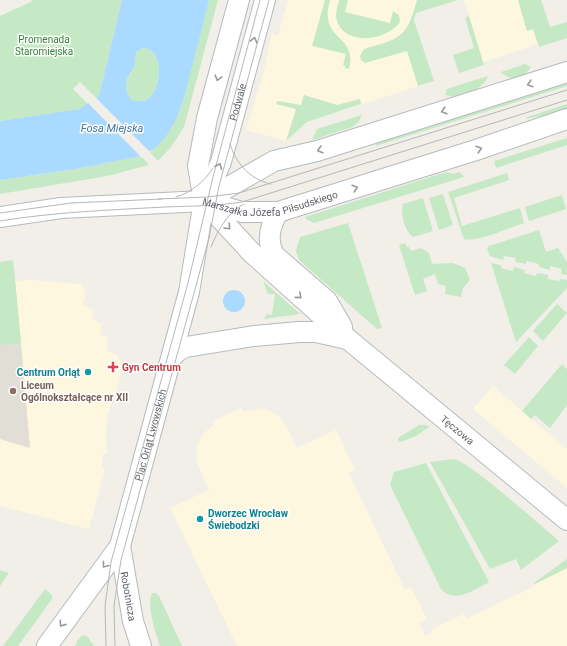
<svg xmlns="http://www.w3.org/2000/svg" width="567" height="646" font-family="Roboto,sans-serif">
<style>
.commercial{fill:#fef7e0}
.education{fill:#e1ded6}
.green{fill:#c5e8c5}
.water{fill:#aadaff;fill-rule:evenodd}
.pier{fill:#f1efe8}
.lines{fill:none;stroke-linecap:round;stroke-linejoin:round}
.secondary-casing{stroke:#b6babf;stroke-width:22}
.secondary{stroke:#fff;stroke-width:20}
.tram{stroke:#b6b7b8;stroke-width:1}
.oneway{stroke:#979a9d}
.health-dot{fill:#e0444e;stroke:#fff;stroke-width:1.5}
.culture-dot{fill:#0f9aa8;stroke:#fff;stroke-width:1.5}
.education-dot{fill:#8d6e63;stroke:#fff;stroke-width:1.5}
.labels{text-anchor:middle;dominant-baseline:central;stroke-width:3;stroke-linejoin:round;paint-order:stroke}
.park-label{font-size:10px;fill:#348238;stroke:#fff}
.street-label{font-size:10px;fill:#5f6368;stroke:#fff}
.health-label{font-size:10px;font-weight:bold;fill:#be3a42;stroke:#fff;text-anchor:start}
.culture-label{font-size:10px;font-weight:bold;fill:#0d838f;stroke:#fff;text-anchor:end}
.education-label{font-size:10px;font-weight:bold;fill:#785e54;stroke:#fff;text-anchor:start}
.water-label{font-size:11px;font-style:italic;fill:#4174aa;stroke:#fff}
</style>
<rect width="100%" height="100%" fill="#f1efe8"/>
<path class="commercial" d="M288 0H417L413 14 416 13 414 20 434 81 307 122 286 141 246 130 264 71 272 34 278 35Z
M464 0H518L527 31 533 29 538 44 483 62Z
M31 280 82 284 86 293 83 305 94 310 92 318 101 324V335L108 338 107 348 105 350 117 355 122 365 118 386 107 416 106 439 107 454H103L102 468 105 469 89 529 0 506V439L30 448 15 281Z
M493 386 567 449V488L473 409Z
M241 408 243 412 263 408 279 416 285 424 297 448 336 430 355 470 349 473 352 480 405 590 411 587 427 619 419 623 425 636 433 632 432 630 436 627 464 614 466 619 535 586V584L546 577 567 568V646H237L170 508 209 490 197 463V444L206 431 214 425 213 421Z"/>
<path class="education" d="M14 269 21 343 30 448 0 439V271Z"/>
<path class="green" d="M30 0H122L99 96 96 98 80 82 73 89 88 104 79 109 0 121V16L33 1Z
M209 0H218L184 127 171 147 158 161 150 152 171 129 180 110Z
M325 0H330C318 42 358 33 349 69L345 68V66L343 65 346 54 312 46Z
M339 0H348L345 12 390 23 393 11 399 15 400 22C386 42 340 47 336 16 336 10 338 5 339 0Z
M417 0H458L416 13 414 20 434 81 418 86 407 51 365 63 361 60 360 56 364 49C401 38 406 39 417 0Z
M518 0H541L550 27 567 22V38L539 47 533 29 527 31Z
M469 16 484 65 459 73 453 55 474 48 465 18Z
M143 48C166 49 162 92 146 100 141 102 136 101 131 100L127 93 126 80 131 73 136 52Z
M525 64 531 67C524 78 510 82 501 72Z
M488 76C483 91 459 100 445 95L447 89Z
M567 82V86L376 146 375 140Z
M304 95 337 105 360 99 361 104 307 122 286 141 296 109 276 104 277 101 301 105Z
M567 104V111L526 119 527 117Z
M362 115 358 123 352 127 312 140 317 129Z
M567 138V145L496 168 494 161Z
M141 156 149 165 107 176 0 194V180L75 169Z
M446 172 453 174 460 172 464 177 314 223 306 219 305 217Z
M507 173 509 180 454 198 462 226 520 208 524 223C511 227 476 243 464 239L448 192Z
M443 194 453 225 439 230 429 198Z
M562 195 566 209 529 221 525 207Z
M423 198 433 231 413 237C405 232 400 213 403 204Z
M348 223 382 328 377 329 299 260 296 251 300 237Z
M539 230 546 252 558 248 567 262V275L561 274 562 269 550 266V270L539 267V264L527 261 526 264 515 262 516 258 504 256 503 260 490 256 487 248 489 246Z
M405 243 407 247H409L411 251 421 248 429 253 432 264 453 263 465 268 470 280 463 288 461 297 445 294 446 286 438 284 435 274 423 279 427 291 415 295 399 245Z
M13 260 21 343 0 345V262Z
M491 263 501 265V268L513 271 514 267 525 270 524 273 536 276 537 273 548 275V279L559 281 560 279 567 280V288L516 342Z
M263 281 300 314 264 319 267 314 272 315 275 294H268Z
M557 304 567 313 543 341 533 331Z
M529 337 538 346 515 374 504 365Z
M562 364 567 369V405L550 428 535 415 531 419 522 411Z
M419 425H426L429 427 416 436 400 442 398 440V438Z
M454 459C469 461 542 527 559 541L521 570 516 559 490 569 430 462Z
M426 463 489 582C474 590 455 604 441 589L390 485 394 472Z
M567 559V568L535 584 534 583Z
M0 570 9 573 0 586Z
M45 589 52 595V599L18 646H3Z
M152 593H156L159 596 182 646H160C156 634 146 605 152 593Z
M83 635 88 637 94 646H75L78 640Z"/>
<path class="water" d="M122 0H209C204 21 198 42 193 63 184 97 177 141 141 156L75 169 0 180V121L79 109 99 96ZM143 48C166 49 162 92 146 100 141 102 136 101 131 100L127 93 126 80 134 67 136 52Z
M223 301a11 11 0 1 1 22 0a11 11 0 1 1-22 0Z"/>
<path class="pier" d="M95 97 150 152 151 154 142 158 87 102Z"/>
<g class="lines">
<defs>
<g id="secondary">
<path id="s1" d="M204 201 252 253 349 340 567 520"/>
<path d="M204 201 274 161 317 151 567 72"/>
<path d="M204 201 198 166 207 118 239 0"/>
<path d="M278 212C270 226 266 240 274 255L327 301 342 327"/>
<path id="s2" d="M0 217 61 208 204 201 242 212H278L476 150 567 119"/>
<path d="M172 357 179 350 186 347 254 336 299 332H316L347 339"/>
<path id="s3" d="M120 546 133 621 141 646"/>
<path id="s4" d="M47 646 120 546 189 292 204 201 221 162 265 0"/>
</g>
</defs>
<use href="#secondary" class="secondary-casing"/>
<use href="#secondary" class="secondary"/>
<path class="tram" d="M230 144C236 164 251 180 271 184
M176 197C192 192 204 182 213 168
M158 199 208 197 239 193 567 90
M0 213 71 203 162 199
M0 221C55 212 110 210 165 207 191 206 217 206 242 202L567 100
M211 247C218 230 227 213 244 204
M106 646 105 606 111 562 188 283 213 177 260 0
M115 646 114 606 121 560 209 238 219 186 269 0"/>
</g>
<defs><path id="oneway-chevron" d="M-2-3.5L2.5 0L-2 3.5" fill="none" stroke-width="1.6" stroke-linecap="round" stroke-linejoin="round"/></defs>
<g class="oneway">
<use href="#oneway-chevron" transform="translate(254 40) rotate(-75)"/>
<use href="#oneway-chevron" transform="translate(218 78) rotate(105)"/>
<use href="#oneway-chevron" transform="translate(530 84) rotate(163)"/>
<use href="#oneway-chevron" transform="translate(444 111) rotate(162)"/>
<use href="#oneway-chevron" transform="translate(479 149) rotate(-18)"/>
<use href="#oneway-chevron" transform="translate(320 150) rotate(164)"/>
<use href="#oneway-chevron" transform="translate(219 166) rotate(-68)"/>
<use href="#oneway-chevron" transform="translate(355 188) rotate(-17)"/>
<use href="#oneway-chevron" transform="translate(228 227) rotate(47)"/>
<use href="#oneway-chevron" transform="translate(299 296) rotate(41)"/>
<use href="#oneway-chevron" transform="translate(105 565) rotate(128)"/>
<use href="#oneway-chevron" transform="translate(62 624) rotate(125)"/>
</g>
<path class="health-dot" d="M111 361h4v4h4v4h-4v4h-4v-4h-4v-4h4z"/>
<g class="culture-dot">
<circle cx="88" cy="372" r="4"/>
<circle cx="200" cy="519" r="4"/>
</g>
<circle class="education-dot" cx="13" cy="391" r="4"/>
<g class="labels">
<g class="park-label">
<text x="44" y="39">Promenada<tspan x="44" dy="12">Staromiejska</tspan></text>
</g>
<g class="street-label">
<text stroke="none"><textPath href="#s4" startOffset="584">Podwale</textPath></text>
<text stroke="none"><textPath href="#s2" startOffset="273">Marszałka Józefa Piłsudskiego</textPath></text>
<text stroke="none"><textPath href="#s1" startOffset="342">Tęczowa</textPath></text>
<text stroke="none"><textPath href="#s4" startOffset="239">Plac Orląt Lwowskich</textPath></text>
<text stroke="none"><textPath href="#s3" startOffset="51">Robotnicza</textPath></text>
</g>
<g class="health-label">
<text x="122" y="367">Gyn Centrum</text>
</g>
<g class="culture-label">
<text x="80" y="372">Centrum Orląt</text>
<text x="208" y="513" text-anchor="start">Dworzec Wrocław<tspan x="208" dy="12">Świebodzki</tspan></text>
</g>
<g class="education-label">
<text x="21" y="385">Liceum<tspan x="21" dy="12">Ogólnokształcące nr XII</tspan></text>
</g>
<g class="water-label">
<text x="112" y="128">Fosa Miejska</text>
</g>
</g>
</svg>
